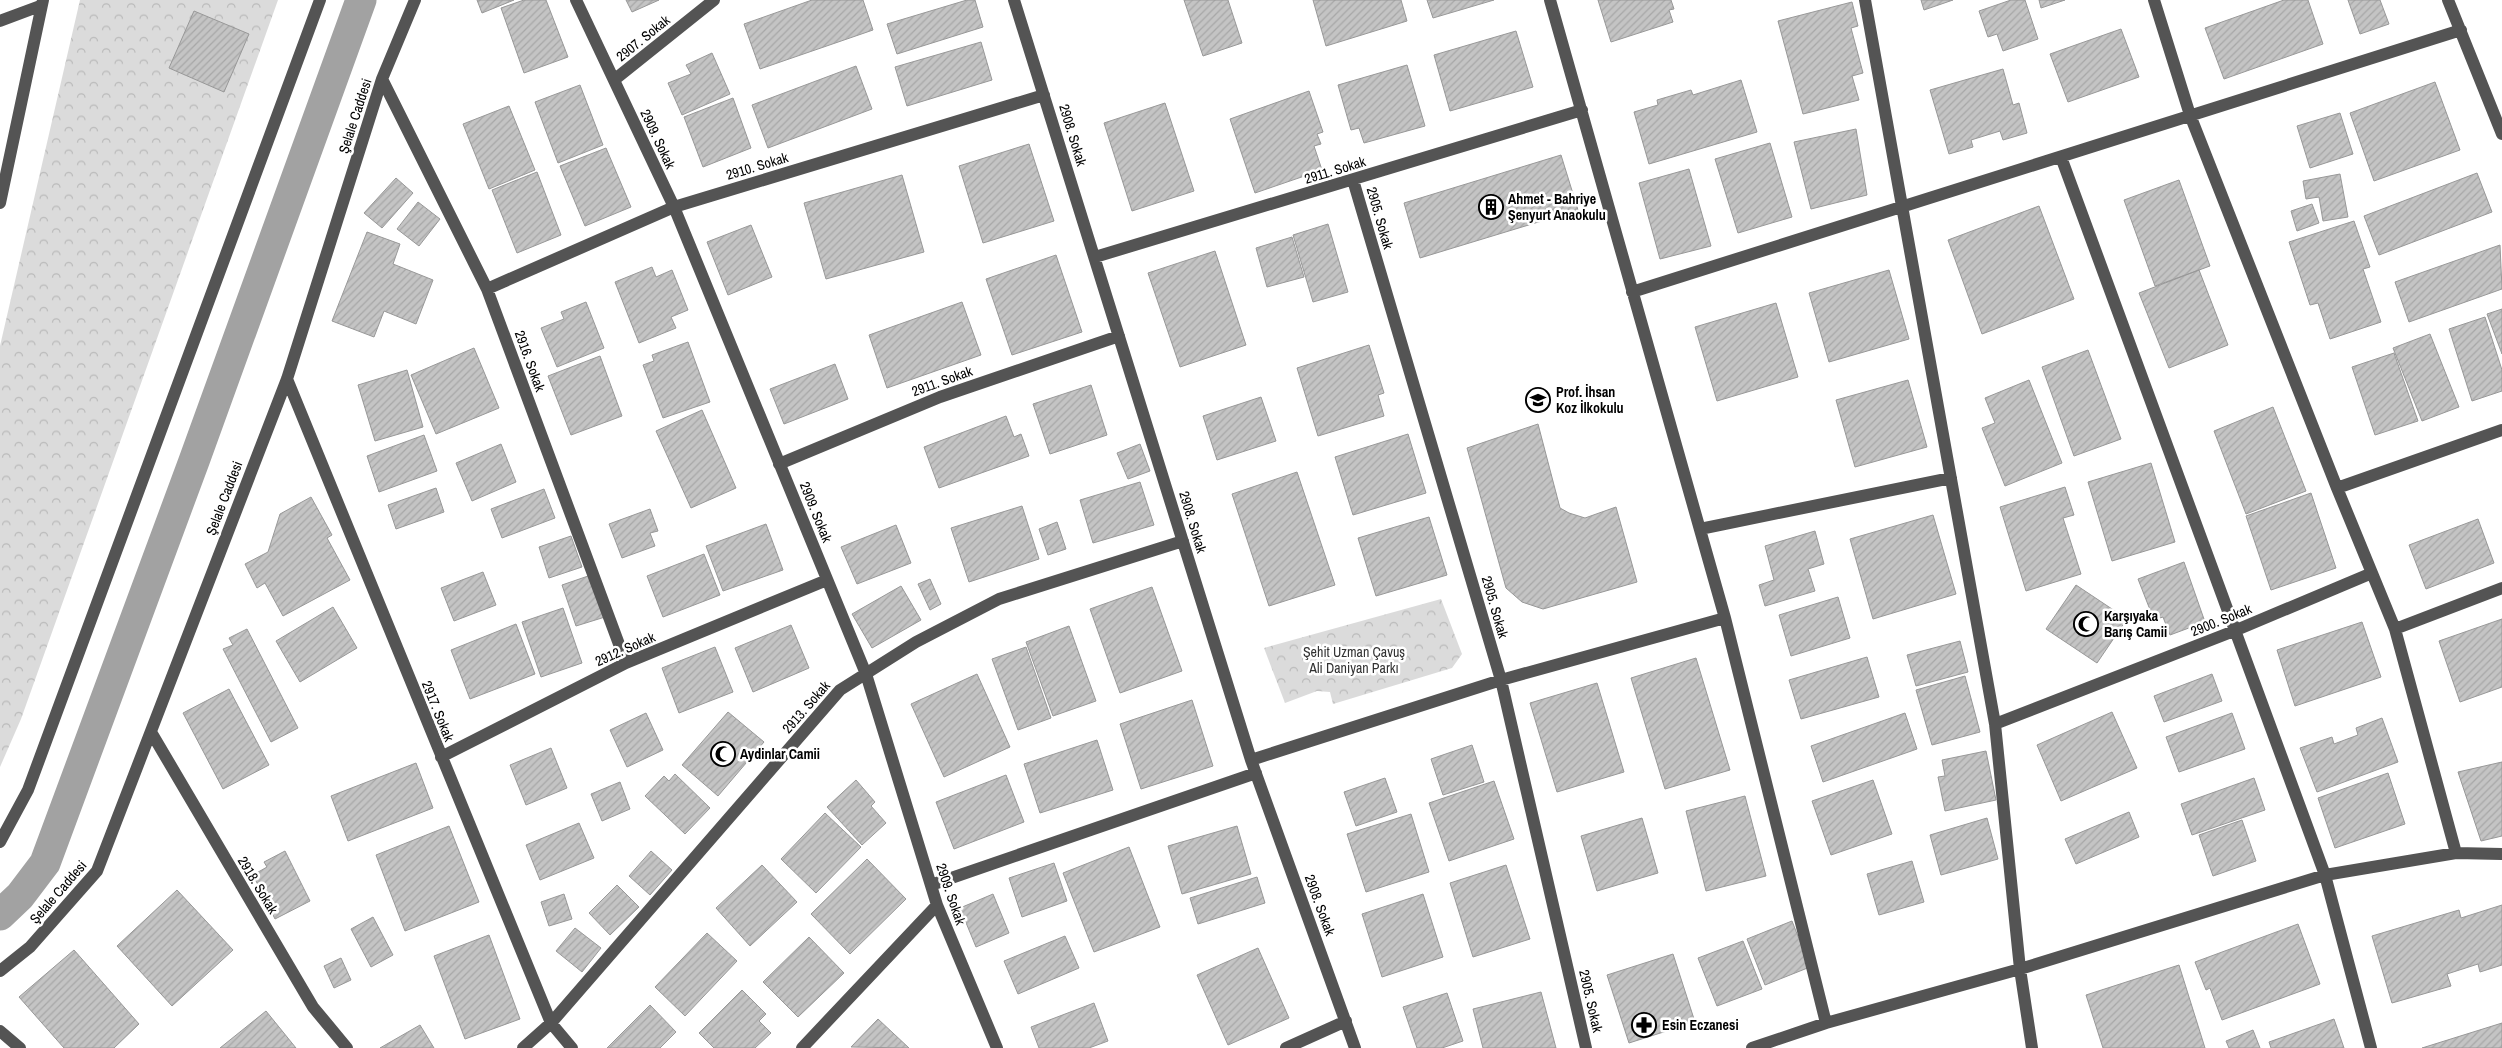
<svg xmlns="http://www.w3.org/2000/svg" width="2502" height="1048" font-family="'Archivo Narrow',sans-serif">
<style>
.forest{fill:url(#forest-crowns)}
.lines{fill:none;stroke-linecap:round;stroke-linejoin:round}
.canal{stroke:#a2a2a2;stroke-width:31}
.building{fill:url(#building-hatch);stroke:#989898}
.minor{stroke:#545454;stroke-width:12}
.labels{text-anchor:middle;dominant-baseline:central;stroke-width:5;stroke-linejoin:round;paint-order:stroke}
.street-label{font-size:14px;fill:#000;stroke:#fff}
.poi-label{font-size:14px;font-weight:bold;fill:#000;stroke:#fff;text-anchor:start}
.park-label{font-size:14px;fill:#323232;stroke:#fff}
</style>
<defs>
<pattern id="forest-crowns" width="20" height="18" patternUnits="userSpaceOnUse" patternTransform="scale(1.25)"><rect width="20" height="18" fill="#dbdbdb"/><path d="M2 6a3 3 0 1 1 6 0M12 15a3 3 0 1 1 6 0" fill="none" stroke="#bababa"/></pattern>
<pattern id="building-hatch" width="6" height="6" patternUnits="userSpaceOnUse" patternTransform="scale(1.25)"><rect width="6" height="6" fill="#c4c4c4"/><path d="M-1 1l2-2M0 6l6-6M5 7l2-2" fill="none" stroke="#a7a7a7"/></pattern>
</defs>
<rect width="100%" height="100%" fill="#fff"/>
<path class="forest" d="M80 0H278L21 719 0 767V346Z
M1441 599 1462 654 1452 668 1333 704 1330 692 1317 691 1285 703 1264 648Z"/>
<g class="lines">
<path class="canal" d="M0 915 20 896 45 863 194 461 361 0"/>
</g>
<path class="building" d="M477 0H514L482 13Z
M524 0H546L568 57 524 73 501 8Z
M626 0H659L632 12Z
M812 0H863L873 30 760 69 744 24Z
M967 0H975L983 27 897 54 887 24Z
M1184 0H1228L1242 43 1203 56Z
M1313 0H1401L1407 21 1326 46Z
M1427 0H1494L1433 18Z
M1598 0H1671L1674 9 1669 10 1673 22 1611 42Z
M1921 0H1953L1924 10Z
M2011 0H2025L2038 39 2003 51 1997 34 1988 37 1979 11Z
M2039 0H2065L2041 8Z
M2284 0H2308L2323 44 2224 79 2205 28Z
M2348 0H2380L2389 24 2360 34Z
M1852 2 1858 26 1851 28 1863 73 1852 76 1859 100 1803 114 1778 21Z
M194 11 249 34 224 92 169 68Z
M2121 29 2139 77 2068 102 2050 54Z
M1516 31 1533 87 1450 111 1434 55Z
M981 42 992 80 907 106 895 67Z
M712 53 730 94 682 115 668 83 691 74 686 65Z
M1407 65 1425 126 1364 143 1359 128 1351 130 1338 85Z
M856 66 872 109 768 148 752 105Z
M2003 69 2013 105 2019 103 2027 133 2003 140 2000 131 1971 140 1973 147 1949 154 1930 90Z
M1741 80 1757 132 1649 164 1634 112 1658 105 1657 100 1691 90 1693 95Z
M2435 82 2460 150 2374 181 2350 113Z
M580 85 603 145 558 163 535 102Z
M1309 91 1323 132 1317 134 1321 144 1314 146 1322 170 1255 193 1230 119Z
M733 98 751 148 703 167 684 117Z
M1165 103 1194 191 1132 211 1104 123Z
M509 106 535 170 489 189 463 124Z
M2340 113 2353 154 2310 168 2297 126Z
M1856 129 1867 195 1811 209 1794 142Z
M1770 143 1792 217 1738 233 1715 159Z
M1029 144 1054 221 983 243 959 166Z
M606 148 631 207 585 226 560 166Z
M1561 155 1578 210 1420 258 1404 203Z
M1689 169 1711 246 1660 259 1639 183Z
M537 172 561 235 517 253 492 190Z
M2477 173 2492 212 2379 255 2364 216Z
M2340 174 2348 217 2323 221 2319 197 2306 199 2303 181Z
M902 175 924 252 826 279 804 203Z
M396 178 413 193 382 228 364 213Z
M2179 180 2210 266 2155 286 2124 200Z
M418 202 440 219 419 246 397 229Z
M2312 204 2319 223 2297 231 2291 211Z
M2039 206 2074 299 1982 334 1948 240Z
M2354 221 2370 267 2363 269 2381 322 2330 339 2318 303 2310 305 2289 242Z
M1328 224 1348 292 1313 302 1293 235Z
M751 225 772 277 728 295 707 242Z
M367 232 400 244 393 264 433 280 416 324 384 311 374 337 332 321Z
M1292 237 1304 277 1267 287 1256 248Z
M2500 245 2502 289 2409 322 2395 282Z
M1215 251 1246 345 1180 367 1148 273Z
M1056 255 1082 332 1012 355 986 279Z
M652 267 656 277 672 270 688 310 671 317 676 328 639 343 615 282Z
M1889 270 1909 339 1829 362 1809 293Z
M2199 270 2228 345 2169 368 2139 293Z
M586 302 604 348 557 367 541 328 564 319 561 312Z
M962 302 981 355 887 388 869 335Z
M1776 303 1798 377 1717 401 1695 327Z
M2502 309V354L2487 314Z
M2485 317 2502 370V391L2472 401 2449 329Z
M2430 334 2459 407 2422 421 2393 348Z
M688 342 710 402 663 418 643 365 654 361 652 355Z
M1369 345 1384 393 1378 395 1384 416 1318 436 1297 368Z
M474 348 499 408 436 434 411 375Z
M2088 350 2121 439 2074 456 2042 367Z
M2394 353 2418 421 2375 435 2352 367Z
M600 356 622 416 571 435 548 376Z
M835 364 848 399 784 424 770 389Z
M407 370 423 427 375 441 358 385Z
M1908 380 1927 447 1855 467 1836 400Z
M2029 380 2062 463 2005 486 1982 428 1995 423 1985 398Z
M1091 385 1107 435 1050 454 1033 404Z
M1261 397 1276 441 1217 460 1203 416Z
M2273 407 2306 491 2246 514 2214 431Z
M702 410 736 488 691 508 656 431Z
M1006 416 1014 437 1021 434 1029 456 939 488 924 447Z
M1538 424 1560 508 1569 513 1585 518 1616 507 1637 582 1543 609 1522 602 1506 588 1467 448Z
M1408 434 1426 493 1353 515 1335 457Z
M424 435 437 471 379 492 367 456Z
M501 444 516 482 472 501 456 463Z
M1140 444 1150 471 1128 479 1117 453Z
M2151 463 2175 542 2112 561 2088 482Z
M1297 472 1335 585 1269 606 1232 494Z
M1140 482 1154 525 1093 543 1080 500Z
M2065 487 2074 515 2063 518 2081 574 2026 591 2000 507Z
M436 488 444 512 396 529 388 505Z
M544 489 555 518 502 538 491 509Z
M2311 493 2336 568 2271 590 2246 516Z
M311 497 332 535 327 538 350 580 283 616 265 583 257 588 245 564 268 552 280 514Z
M1022 506 1039 559 969 582 951 528Z
M650 509 658 531 650 533 655 546 622 558 609 524Z
M1933 515 1956 594 1873 619 1850 539Z
M1429 517 1447 575 1376 596 1358 538Z
M2478 519 2494 563 2426 589 2409 545Z
M1057 522 1066 549 1048 555 1039 529Z
M766 524 783 570 723 591 706 546Z
M896 525 911 563 857 584 841 547Z
M1815 531 1824 564 1808 569 1815 591 1765 606 1759 585 1774 580 1765 546Z
M571 536 582 567 549 578 539 547Z
M704 554 720 595 663 617 647 576Z
M2184 562 2205 622 2170 635 2163 617 2154 620 2138 579Z
M483 572 496 605 454 621 441 588Z
M591 575 605 617 576 626 562 585Z
M930 579 941 604 930 610 918 584Z
M2076 585 2127 619 2097 663 2046 629Z
M901 586 921 620 872 648 852 614Z
M1152 587 1182 671 1120 693 1090 609Z
M1838 597 1850 638 1791 656 1779 615Z
M333 607 357 648 300 682 276 641Z
M563 608 582 663 541 677 522 622Z
M2502 619V687L2460 702 2439 641Z
M2362 622 2381 677 2295 706 2277 650Z
M516 624 535 674 470 699 451 650Z
M791 625 809 668 753 692 735 648Z
M1069 626 1096 701 1053 716 1026 642Z
M247 629 298 728 271 742 223 649 233 645 229 638Z
M1960 641 1968 672 1916 686 1907 655Z
M715 647 733 692 679 713 662 668Z
M1026 647 1051 718 1018 730 992 659Z
M1867 657 1879 697 1801 719 1789 680Z
M1696 658 1730 770 1665 789 1631 678Z
M977 674 1010 747 944 777 911 704Z
M2212 674 2222 701 2164 722 2154 696Z
M1965 676 1980 732 1932 745 1916 690Z
M1597 683 1624 772 1557 792 1530 703Z
M229 689 269 765 223 789 183 713Z
M1192 700 1213 766 1141 789 1120 724Z
M728 712 764 742 718 796 682 765Z
M2112 712 2137 768 2061 801 2037 745Z
M646 713 663 750 627 767 610 730Z
M1905 713 1917 749 1823 782 1811 746Z
M2232 713 2245 749 2179 772 2166 737Z
M2382 718 2398 762 2317 792 2300 748 2332 737 2334 744 2358 735 2356 728Z
M1097 740 1113 790 1040 813 1024 764Z
M1472 745 1484 782 1443 795 1431 759Z
M551 748 567 788 526 805 510 765Z
M1986 751 1996 800 1945 811 1938 777 1945 776 1942 760Z
M2502 762V836L2481 841 2458 772Z
M416 763 433 808 348 841 331 796Z
M2388 773 2405 824 2335 848 2318 798Z
M675 774 710 808 685 834 645 796 664 776 669 781Z
M1006 775 1024 822 954 849 936 802Z
M1385 778 1397 812 1356 826 1344 792Z
M2254 778 2265 810 2192 835 2181 804Z
M856 780 875 802 871 806 886 823 862 845 827 807Z
M1873 780 1892 834 1831 855 1812 801Z
M1494 781 1514 839 1449 861 1429 803Z
M620 782 630 809 602 821 591 794Z
M1745 796 1766 876 1706 891 1686 811Z
M2129 812 2139 837 2076 864 2065 839Z
M825 813 861 847 816 893 781 859Z
M1411 814 1429 872 1366 892 1347 834Z
M1642 818 1658 873 1597 891 1581 836Z
M1987 818 1998 859 1941 875 1930 835Z
M2242 820 2256 861 2213 876 2199 835Z
M579 823 594 858 540 880 526 845Z
M449 826 479 902 405 931 376 855Z
M1237 826 1251 874 1182 894 1168 846Z
M1129 847 1160 927 1094 952 1063 873Z
M285 851 310 901 275 919 253 875 267 867 264 862Z
M651 851 672 870 650 895 629 876Z
M867 859 906 899 850 954 811 914Z
M1912 861 1924 902 1879 915 1867 874Z
M1054 863 1067 901 1022 917 1009 878Z
M762 865 797 902 750 946 716 908Z
M1506 865 1530 939 1473 957 1450 883Z
M1257 877 1265 903 1198 924 1190 898Z
M617 885 639 907 610 935 589 913Z
M177 890 233 950 172 1006 117 946Z
M564 894 572 919 549 926 541 902Z
M993 894 1009 933 976 947 960 908Z
M1423 894 1443 957 1382 977 1362 914Z
M2502 905V965L2480 972 2478 964 2447 974 2451 986 2392 1003 2372 936 2459 910 2461 918Z
M373 917 393 955 371 967 351 929Z
M1792 921 1810 967 1765 985 1747 939Z
M2298 924 2320 984 2222 1020 2210 988 2206 990 2195 962Z
M575 928 601 948 582 972 556 951Z
M707 933 737 961 685 1016 655 987Z
M489 935 520 1019 465 1039 434 956Z
M1065 936 1079 968 1018 994 1004 961Z
M809 937 844 973 798 1017 763 982Z
M1743 941 1762 989 1717 1006 1698 958Z
M1258 948 1289 1018 1228 1045 1197 975Z
M74 950 139 1024 114 1048H64L19 997Z
M1673 954 1695 1022 1629 1043 1607 975Z
M341 958 351 980 334 988 324 966Z
M2179 965 2205 1048H2103L2086 995Z
M742 990 766 1014 759 1021 771 1033 755 1048H714L699 1033Z
M1541 992 1556 1048H1483L1473 1009Z
M1447 993 1463 1041 1442 1048H1417L1403 1007Z
M1094 1003 1108 1041 1089 1048H1039L1031 1027Z
M650 1005 676 1032 660 1048H607Z
M266 1011 296 1048H220Z
M878 1019 909 1048 851 1047Z
M2334 1019 2344 1048H2271L2269 1042Z
M2502 1023V1048H2422Z
M420 1025 434 1048H380Z
M2253 1030 2260 1048H2229L2226 1041Z"/>
<g class="lines">
<path class="minor" d="M576 0 674 207 866 674 937 905 997 1048
M1014 0 1251 760 1355 1048
M1550 0 1725 618 1826 1023
M1865 0 1995 724 2020 969 2032 1048
M2154 0 2190 115 2337 488 2395 629 2456 853
M2448 0 2502 134
M0 21 40 6
M382 79 487 289 626 663
M614 80 714 0
M2061 157 2325 875 2371 1048
M1353 180 1501 680 1586 1048
M0 203 43 0
M1095 257 1582 110
M487 289 674 207 1044 95
M1632 292 2461 30
M287 379 551 1023 572 1048
M779 464 940 397 1119 336
M2337 488 2502 430
M1700 529 1951 478
M2395 629 2502 588
M1995 724 2234 631 2372 573
M151 732 313 1007 347 1048
M441 757 626 663 827 580
M1251 760 1501 680 1725 618
M0 842 28 790 320 0
M931 885 1256 773
M0 971 30 947 97 871 287 379 382 79 415 0
M0 1031 20 1048
M523 1048 551 1023 840 690 916 642 999 599 1183 541
M802 1048 937 905
M1286 1048 1346 1021
M1752 1048 1826 1023 2020 969 2325 875 2456 853 2502 854"/>
</g>
<defs>
<symbol id="building-ring" viewBox="-11 -11 22 22"><circle r="9.5" fill="#fff" stroke="#000" stroke-width="1.5"/><path d="M-4-6H4V6H1V3H-1V6H-4ZM-2.5-4.3h1.7v1.8h-1.7ZM.8-4.3h1.7v1.8H.8ZM-2.5-1h1.7V.8h-1.7ZM.8-1h1.7V.8H.8Z" fill="#000"/></symbol>
<symbol id="school-ring" viewBox="-11 -11 22 22"><circle r="9.5" fill="#fff" stroke="#000" stroke-width="1.5"/><path d="M0-5L7-2L0 1L-7-2ZM-4 1L0 2.5L4 1V4Q0 6-4 4Z" fill="#000"/></symbol>
<symbol id="mosque-ring" viewBox="-11 -11 22 22"><circle r="9.5" fill="#fff" stroke="#000" stroke-width="1.5"/><path d="M3.5-4.9A6 6 0 1 0 3.5 4.9A5 5 0 1 1 3.5-4.9Z" fill="#000"/></symbol>
<symbol id="pharmacy-ring" viewBox="-11 -11 22 22"><circle r="9.5" fill="#fff" stroke="#000" stroke-width="1.5"/><path d="M-2-6h4v4h4v4h-4v4h-4v-4h-4v-4h4Z" fill="#000"/></symbol>
</defs>
<g fill-rule="evenodd">
<use href="#building-ring" x="1477" y="193" width="28" height="28"/>
<use href="#school-ring" x="1524" y="386" width="28" height="28"/>
<use href="#mosque-ring" x="2072" y="610" width="28" height="28"/>
<use href="#mosque-ring" x="709" y="740" width="28" height="28"/>
<use href="#pharmacy-ring" x="1630" y="1011" width="28" height="28"/>
</g>
<g class="labels">
<g class="street-label">
<text transform="translate(643 38) rotate(-39)">2907. Sokak</text>
<text transform="translate(355 116) rotate(-72)">Şelale Caddesi</text>
<text transform="translate(1073 135) rotate(73)">2908. Sokak</text>
<text transform="translate(658 139) rotate(65)">2909. Sokak</text>
<text transform="translate(757 166) rotate(-17)">2910. Sokak</text>
<text transform="translate(1335 170) rotate(-17)">2911. Sokak</text>
<text transform="translate(1380 218) rotate(74)">2905. Sokak</text>
<text transform="translate(530 361) rotate(70)">2916. Sokak</text>
<text transform="translate(942 381) rotate(-20)">2911. Sokak</text>
<text transform="translate(224 498) rotate(-69)">Şelale Caddesi</text>
<text transform="translate(816 512) rotate(68)">2909. Sokak</text>
<text transform="translate(1193 522) rotate(73)">2908. Sokak</text>
<text transform="translate(1495 607) rotate(74)">2905. Sokak</text>
<text transform="translate(2221 620) rotate(-22)">2900. Sokak</text>
<text transform="translate(625 649) rotate(-24)">2912. Sokak</text>
<text transform="translate(806 707) rotate(-49)">2913. Sokak</text>
<text transform="translate(438 711) rotate(68)">2917. Sokak</text>
<text transform="translate(258 885) rotate(59)">2918. Sokak</text>
<text transform="translate(58 892) rotate(-49)">Şelale Caddesi</text>
<text transform="translate(951 894) rotate(71)">2909. Sokak</text>
<text transform="translate(1320 905) rotate(70)">2908. Sokak</text>
<text transform="translate(1591 1001) rotate(77)">2905. Sokak</text>
</g>
<g class="poi-label">
<text x="1508" y="199">Ahmet - Bahriye<tspan x="1508" dy="16">Şenyurt Anaokulu</tspan></text>
<text x="1556" y="392">Prof. İhsan<tspan x="1556" dy="16">Koz İlkokulu</tspan></text>
<text x="2104" y="616">Karşıyaka<tspan x="2104" dy="16">Barış Camii</tspan></text>
<text x="740" y="754">Aydinlar Camii</text>
<text x="1662" y="1025">Esin Eczanesi</text>
</g>
<g class="park-label">
<text x="1354" y="652">Şehit Uzman Çavuş<tspan x="1354" dy="16">Ali Daniyan Parkı</tspan></text>
</g>
</g>
</svg>
